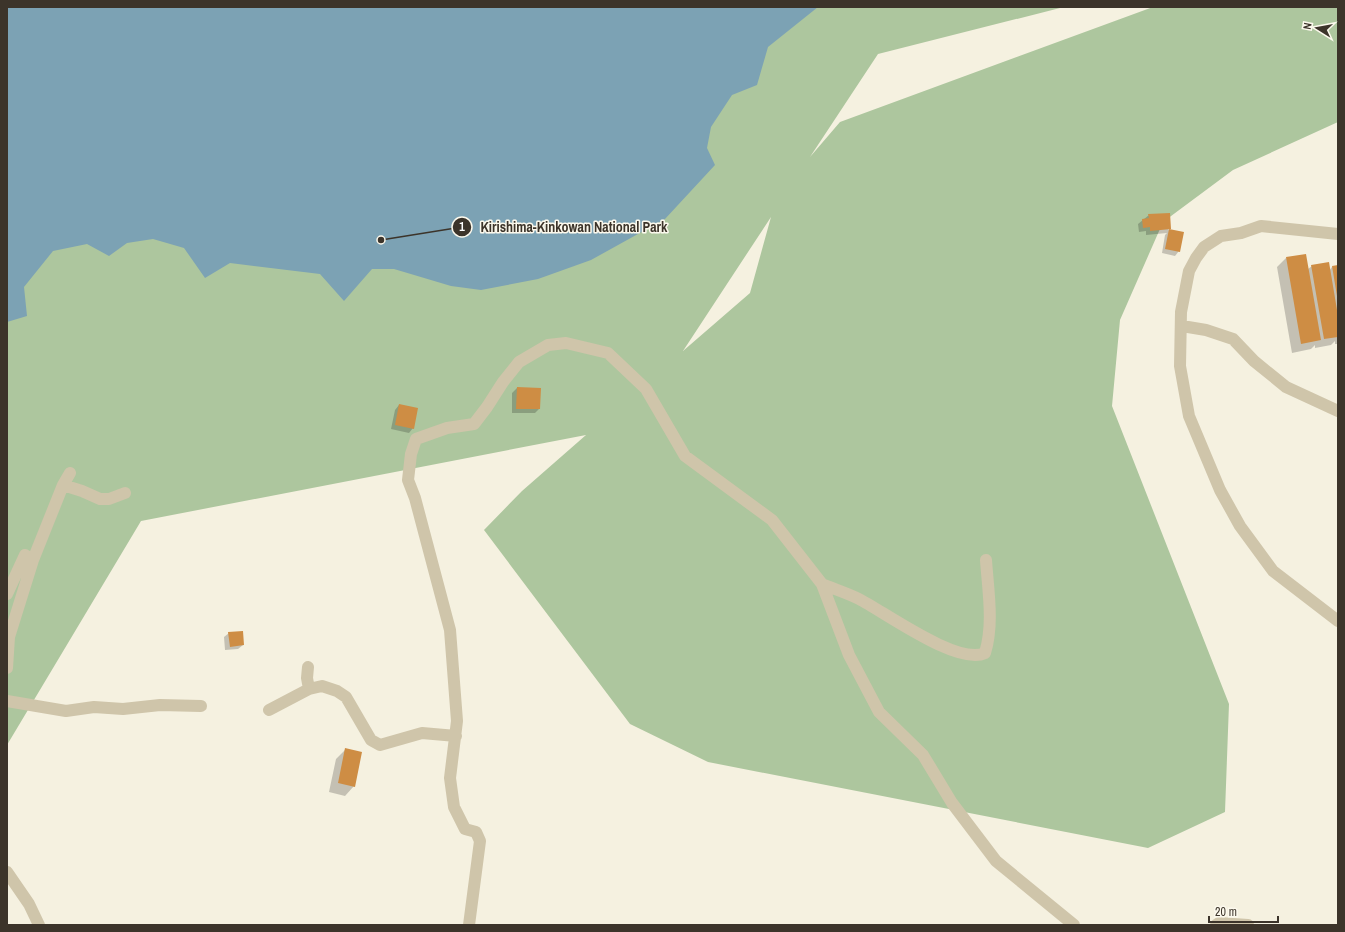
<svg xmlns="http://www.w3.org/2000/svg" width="1345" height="932" font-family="'Archivo Narrow',sans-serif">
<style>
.green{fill:#adc69e;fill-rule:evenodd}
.water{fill:#7ca2b4}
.shadow{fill:#0003}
.building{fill:#ce8d44}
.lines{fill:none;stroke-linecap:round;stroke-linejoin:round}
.street{stroke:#cfc5aa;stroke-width:12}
.leader{fill:none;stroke:#3c342a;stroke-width:1.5}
.callout-dot{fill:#3c342a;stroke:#fcf9ed;stroke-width:1.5}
.mark-label{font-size:12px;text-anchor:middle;font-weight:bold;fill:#fff}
.callout-label{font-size:14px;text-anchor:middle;font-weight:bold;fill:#3c342a;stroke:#fcf9ed;stroke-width:3;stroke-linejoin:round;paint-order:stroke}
</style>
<rect width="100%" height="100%" fill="#f5f1e0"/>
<path class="green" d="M7 7H1064L878 54 810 157 840 122 1153 7H1338V122L1233 170 1163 222 1120 320 1112 406 1229 704 1225 812 1148 848 708 762 630 724 484 530 522 491 586 435 141 521 7 745ZM771 217 750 293 683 351Z"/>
<path class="water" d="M7 7H818L768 47 757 85 732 95 711 127 707 148 715 165 665 219 591 260 538 279 481 290 451 286 394 269H372L344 301 320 274 230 263 205 278 184 248 153 239 127 243 109 256 87 244 53 251 24 287 27 316 7 322Z"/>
<path class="shadow" d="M1149 215 1170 228 1168 230 1183 233 1179 251 1175 256 1162 253 1165 235 1167 233 1146 235V231L1139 232 1138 224Z
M1286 258 1308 269 1312 266 1329 271 1332 267 1338 266V344H1335V341L1331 345 1315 348V345L1311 349 1292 353 1277 267Z
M517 388 540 389 539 409 535 413H512V393Z
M399 405 413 428 409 433 391 429 395 410Z
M229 633 243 645 238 649 225 650 224 637Z
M345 750 354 786 345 796 329 792 336 759Z"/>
<path class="building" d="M1170 213 1171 229 1150 231V227L1143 228 1142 219 1149 218 1148 214Z
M1169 229 1184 232 1180 252 1165 249Z
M1306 254 1321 340 1301 344 1286 257Z
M1329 262 1338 316V337L1324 339 1311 265Z
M1338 265V296H1337L1332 266Z
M517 387 541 388 540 409H516Z
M399 404 418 408 414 429 395 425Z
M243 631 244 645 230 647 228 632Z
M345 748 362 752 355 787 338 783Z"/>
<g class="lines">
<path class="street" d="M1338 234 1261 226 1241 233 1221 236 1204 247 1196 258 1189 271 1181 312 1180 366 1189 416 1220 490 1240 526 1273 571 1338 621
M1182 326 1206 330 1233 339 1254 361 1286 387 1338 411
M63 485 82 491 100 499H109L125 493
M822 584C834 589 847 593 859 599 886 613 958 666 985 653 994 624 988 590 986 560
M7 594 25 555 33 560
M308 667 307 678 309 689
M7 668 9 637 33 560 63 485 70 473
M7 701 66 711 94 707 123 709 160 705 201 706
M269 710 309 689 322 686 337 691 346 697 371 740 380 745 422 733 456 736
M7 872 29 904 39 925
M469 925 480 841 476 832 465 829 454 807 450 778 457 721 450 630 415 498 408 480 411 454 416 439 447 428 474 424 487 407 503 382 519 362 548 345 566 343 608 353 646 389 685 456 772 520 822 584 849 655 879 712 923 755 952 803 996 861 1074 925
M1216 925 1219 923 1248 925"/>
</g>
<path class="leader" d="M381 240L462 227"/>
<g class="callout-dot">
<circle cx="381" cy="240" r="4"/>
<circle cx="462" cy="227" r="10"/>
</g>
<g class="mark-label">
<text x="462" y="231">1</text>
</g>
<g class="callout-label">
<text x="574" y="232">Kirishima-Kinkowan National Park</text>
</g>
<rect width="1345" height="932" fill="none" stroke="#3c342a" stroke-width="16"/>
<g transform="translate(1317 28) rotate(281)" stroke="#fcf9ed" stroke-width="3" paint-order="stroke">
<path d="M0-3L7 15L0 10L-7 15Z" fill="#3c342a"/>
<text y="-6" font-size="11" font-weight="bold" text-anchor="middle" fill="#3c342a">N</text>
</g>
<path d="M1209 916v6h69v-6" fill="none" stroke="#3c342a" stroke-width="2"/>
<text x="1215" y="916" font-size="12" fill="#3c342a" stroke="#fcf9ed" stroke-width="3" paint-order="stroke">20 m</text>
</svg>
